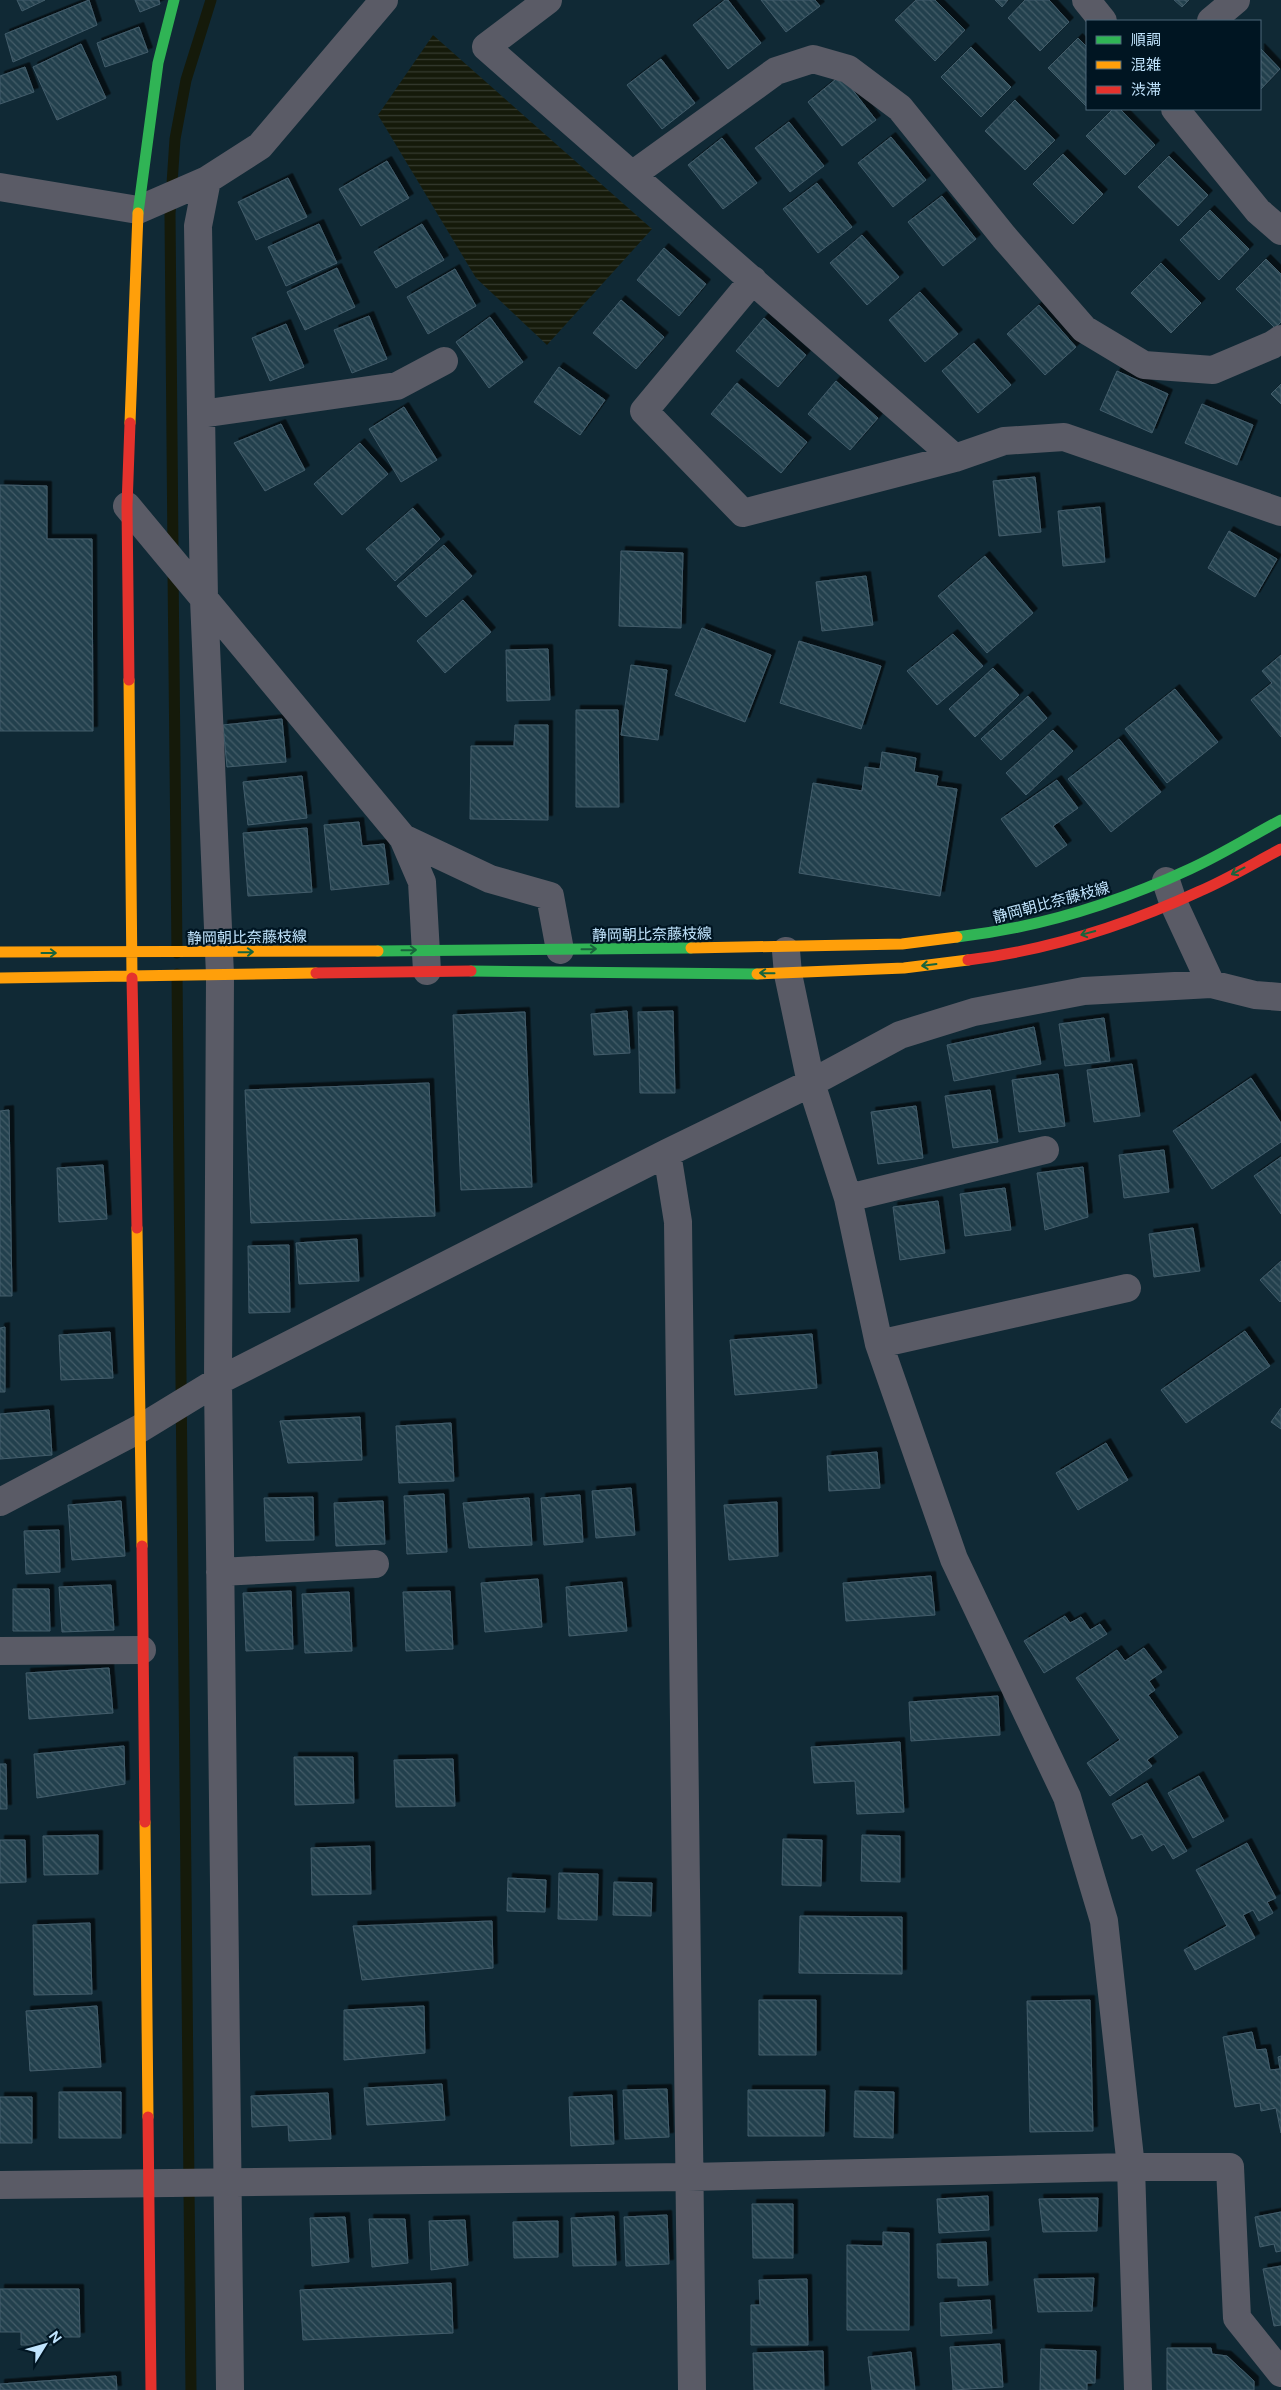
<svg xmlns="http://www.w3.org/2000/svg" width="1281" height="2390" font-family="'Public Sans','Noto Sans JP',sans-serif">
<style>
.water{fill:url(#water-rules)}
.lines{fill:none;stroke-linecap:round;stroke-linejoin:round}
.stream{stroke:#151a0a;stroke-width:11}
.building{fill:url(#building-back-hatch);stroke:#435d6b;filter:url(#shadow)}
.street{stroke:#5a5b66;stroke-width:28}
.fast{stroke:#30b455;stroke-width:11}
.slow{stroke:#ff9f0a;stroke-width:11}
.jam{stroke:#e5322d;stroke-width:11}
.oneway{stroke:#18643c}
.labels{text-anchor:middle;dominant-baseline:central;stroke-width:4.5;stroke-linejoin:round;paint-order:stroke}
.street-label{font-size:15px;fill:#c0e4fd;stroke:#001522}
</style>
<defs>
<pattern id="water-rules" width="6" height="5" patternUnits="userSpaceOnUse" patternTransform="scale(1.25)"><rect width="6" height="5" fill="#151a0a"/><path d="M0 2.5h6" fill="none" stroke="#353b2f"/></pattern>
<pattern id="building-back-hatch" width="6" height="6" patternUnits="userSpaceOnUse" patternTransform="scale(1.25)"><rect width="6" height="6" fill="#24414e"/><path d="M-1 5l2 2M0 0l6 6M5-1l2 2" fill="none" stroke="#425c68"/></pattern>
<filter id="shadow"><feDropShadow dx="4.5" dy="-4.5" stdDeviation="0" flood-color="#0009"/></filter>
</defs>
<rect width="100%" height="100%" fill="#102935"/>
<path class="water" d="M433 35 652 229 547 345 476 278 378 115Z"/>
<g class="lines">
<path class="stream" d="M173 553 170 214 175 139 186 80 211 0
M173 569 177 953
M177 974 191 2390"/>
</g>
<path class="building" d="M17 0H45L22 11Z
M89 0 97 25 13 62 5 34Z
M135 0H159L160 4 140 12Z
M725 0H728L761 43 728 69 693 25Z
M761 0H815L820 6 786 32Z
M916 0H935L965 30 935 61 895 20Z
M995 0H1008L1002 7Z
M1025 0H1049L1069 22 1040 51 1008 18Z
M1174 0H1189L1182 7Z
M139 27 148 52 105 67 97 43Z
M1078 38 1087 47V107L1048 68Z
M81 44 106 98 57 120 33 67Z
M971 47 1011 87 981 117 941 77Z
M1260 48 1280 69 1260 90Z
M661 59 695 103 662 129 627 85Z
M25 67 34 92 0 104V76Z
M841 75 876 120 842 146 808 102Z
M1015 100 1055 140 1025 170 985 131Z
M1113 109H1120L1155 145 1125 175 1086 136Z
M789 122 824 166 790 192 755 148Z
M891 137 926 180 893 207 858 163Z
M722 138 757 183 723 209 688 165Z
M1063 154 1103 194 1073 224 1033 184Z
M1169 156 1208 195 1178 226 1138 187Z
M387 161 409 198 361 226 339 189Z
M288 178 307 217 256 240 238 202Z
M817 183 852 227 818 253 783 209Z
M942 196 976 239 943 266 908 222Z
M1210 210 1249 249 1219 280 1180 240Z
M319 224 337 263 286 286 268 247Z
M422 224 444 260 396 288 374 252Z
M862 235 899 277 867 305 830 263Z
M664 248 706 284 679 316 637 280Z
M1266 259 1281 274V322L1275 328 1236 289Z
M1161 263 1201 303 1171 333 1131 293Z
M337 268 355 307 305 330 287 292Z
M455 269 476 306 428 334 407 297Z
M920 292 958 334 925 362 889 320Z
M621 300 664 337 636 369 593 333Z
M1039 305 1076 347 1045 375 1007 334Z
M369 316 387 359 352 373 334 330Z
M490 317 523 362 489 388 456 342Z
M764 318 806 355 778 387 736 351Z
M286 324 304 367 270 381 252 338Z
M974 343 1011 385 978 413 942 371Z
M559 367 605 400 580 435 534 402Z
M1117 371 1168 394 1152 433 1100 410Z
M836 381 878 418 850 450 808 414Z
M737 383 807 442 781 473 711 414Z
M1281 384V404L1271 394Z
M1202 404 1253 425 1237 465 1185 443Z
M404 407 437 460 401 482 369 429Z
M281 424 305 470 265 491 234 443Z
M360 443 388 474 342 515 314 484Z
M1035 477 1041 532 999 536 993 481Z
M0 485 47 486V539H92L93 731H0Z
M1100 507 1105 562 1063 566 1058 511Z
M413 508 440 539 395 581 366 549Z
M1229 531 1277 559 1255 597 1208 568Z
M444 545 472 576 426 617 397 586Z
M621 551 683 553 681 628 619 626Z
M985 556 1033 613 987 653 938 596Z
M866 576 873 625 822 631 816 582Z
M463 600 491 632 445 673 417 641Z
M702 628 771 655 745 722 675 695Z
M953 634 983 666 937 705 907 671Z
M799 641 881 666 861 729 780 703Z
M548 649 550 700 507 701 506 650Z
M1281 655V737L1251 700 1272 683 1262 671Z
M631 665 667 670 658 740 621 735Z
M993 668 1019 695 975 737 949 709Z
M1175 689 1218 742 1167 783 1125 729Z
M1028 696 1047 718 1001 760 981 739Z
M576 710H618L619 807H576Z
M282 719 286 762 227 767 223 725Z
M515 725H548V820L470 819 471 746H514Z
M1053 730 1073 751 1026 795 1006 773Z
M1119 739 1161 792 1111 832 1068 779Z
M882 752 916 758 914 772 938 776 936 786 957 789 940 896 799 873 813 783 862 791 865 767 880 769Z
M302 776 307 818 248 825 243 782Z
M1057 780 1078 808 1053 826 1067 845 1036 867 1001 819Z
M359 822 362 846 384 844 389 884 331 890 324 825Z
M307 828 312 892 248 896 243 833Z
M627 1011 630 1053 594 1055 591 1014Z
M673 1011 675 1093H640L638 1012Z
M525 1012 532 1187 461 1190 453 1015Z
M1104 1018 1110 1061 1065 1066 1059 1024Z
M1034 1027 1041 1064 954 1081 947 1045Z
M1132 1064 1140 1116 1094 1122 1087 1070Z
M1058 1074 1065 1126 1019 1132 1012 1080Z
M1251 1078 1281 1123V1142L1212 1189 1173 1131Z
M429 1083 435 1216 251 1223 245 1090Z
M990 1090 998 1142 953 1148 945 1096Z
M916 1106 923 1158 878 1164 871 1112Z
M9 1110 12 1296H0V1111Z
M1164 1150 1169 1192 1124 1198 1119 1155Z
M1281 1157V1214L1254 1176Z
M103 1165 107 1219 59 1222 57 1168Z
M1083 1167 1088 1217 1045 1230 1037 1173Z
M1005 1188 1011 1230 965 1236 960 1194Z
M938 1201 945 1253 900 1260 893 1207Z
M1193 1228 1200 1271 1154 1277 1149 1234Z
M357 1239 359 1281 299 1284 296 1243Z
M289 1245 290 1312 249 1313 248 1246Z
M1281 1261V1301L1280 1302 1260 1280Z
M5 1327V1392H0V1328Z
M1245 1331 1270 1366 1186 1423 1161 1390Z
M110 1332 113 1378 61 1380 59 1335Z
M812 1334 817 1388 735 1395 730 1340Z
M1281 1408V1429L1271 1422Z
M49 1410 52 1455 0 1459V1414Z
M360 1417 362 1460 288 1463 280 1421Z
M451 1423 454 1481 399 1483 396 1426Z
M1106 1443 1128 1480 1078 1510 1056 1473Z
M877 1452 880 1488 829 1491 827 1456Z
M631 1488 635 1535 596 1538 592 1491Z
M444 1494 447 1552 407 1554 404 1496Z
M580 1495 583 1542 544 1545 541 1498Z
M313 1497 314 1540 266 1541 264 1498Z
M529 1498 532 1545 469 1548 463 1503Z
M121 1501 125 1556 72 1560 68 1505Z
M383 1501 385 1544 336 1546 334 1503Z
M777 1502 778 1556 729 1560 724 1505Z
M59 1530 60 1572 26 1574 24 1531Z
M931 1576 935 1615 846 1621 843 1583Z
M538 1579 542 1627 485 1632 481 1583Z
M622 1582 627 1631 569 1636 566 1587Z
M111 1585 114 1630 62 1632 59 1587Z
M13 1589H49L50 1631H13Z
M291 1591 293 1649 246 1651 243 1593Z
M450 1591 453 1649 406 1651 403 1592Z
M349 1592 352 1651 305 1653 302 1594Z
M1065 1616 1070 1623 1081 1617 1090 1630 1100 1624 1107 1634 1044 1673 1024 1641Z
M1144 1648 1162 1672 1149 1681 1155 1690 1148 1695 1178 1737 1147 1760 1152 1766 1110 1796 1087 1763 1120 1740 1076 1678 1117 1650 1125 1661Z
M109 1668 113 1713 29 1719 26 1673Z
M998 1696 1000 1735 911 1741 909 1702Z
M900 1742 904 1812 857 1814 855 1781 814 1783 811 1747Z
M124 1746 125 1784 37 1798 34 1754Z
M294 1757H353L354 1803 295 1805Z
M453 1759 455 1806 396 1807 394 1760Z
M0 1764H6L7 1809H0Z
M1199 1776 1224 1821 1193 1838 1168 1793Z
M1147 1783 1187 1851 1173 1859 1164 1844 1152 1851 1142 1834 1132 1839 1112 1804Z
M98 1835V1874L44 1875 43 1836Z
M862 1835 900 1836V1882L861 1881Z
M783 1839 822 1840 821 1886 782 1885Z
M0 1840H25L26 1882 0 1883Z
M1247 1843 1276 1898 1267 1902 1273 1913 1259 1921 1253 1910 1243 1915 1255 1938 1195 1970 1184 1950 1227 1926 1196 1870Z
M370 1846 371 1894 312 1895 311 1848Z
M559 1873 598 1874 597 1920 558 1919Z
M508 1878 546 1880 545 1912 507 1911Z
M614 1882 652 1883 651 1916 613 1915Z
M800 1916 902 1917V1974L799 1973Z
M492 1921 493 1968 362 1980 353 1926Z
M90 1923 92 1994 34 1995 33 1925Z
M759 2000H816V2055H759Z
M1090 2000 1093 2131 1030 2132 1027 2001Z
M97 2006 101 2067 30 2071 26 2011Z
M424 2006 425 2053 344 2060V2010Z
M1252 2032 1256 2050 1266 2049 1270 2070 1280 2069 1278 2057 1281 2056V2133L1276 2108 1261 2111 1260 2103 1235 2107 1223 2037Z
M442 2084 445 2120 367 2125 364 2088Z
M667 2089 669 2137 625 2139 623 2090Z
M748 2090H825L824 2136H748Z
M855 2091 894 2092 893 2138 854 2137Z
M59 2092H121V2138H59Z
M328 2093 331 2139 289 2141 288 2125 252 2127 251 2096Z
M612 2095 614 2144 571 2146 569 2097Z
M0 2097H32V2143H0Z
M988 2196 989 2230 939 2233 937 2199Z
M1098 2198 1097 2231 1043 2232 1039 2199Z
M752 2204H793V2258H753Z
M1281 2212V2251L1276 2252 1274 2244 1260 2247 1255 2217Z
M667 2215 669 2264 626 2266 624 2217Z
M614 2216 616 2265 573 2266 571 2218Z
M345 2217 349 2262 312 2266 310 2218Z
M369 2219H405L408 2263 372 2267Z
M465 2220 468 2265 431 2270 429 2221Z
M558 2221V2257L514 2258 513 2222Z
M883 2232 909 2233V2330H847V2245L883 2246Z
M986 2242 988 2285 958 2286V2278H938L937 2244Z
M1281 2266V2325L1274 2326 1263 2269Z
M1094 2278 1092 2311 1038 2312 1034 2279Z
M807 2279 808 2345H751V2305H760L759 2280Z
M451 2283 453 2333 303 2340 300 2290Z
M0 2289H79L80 2337H52V2345H21V2332H0Z
M990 2300 992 2333 941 2336 940 2303Z
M1000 2344 1003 2387 953 2390 950 2347Z
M1167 2348H1211L1212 2354 1227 2356 1254 2381V2390H1167Z
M1041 2349 1096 2351 1095 2383H1087V2390H1040Z
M823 2351 824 2390H754L753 2353Z
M911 2352 915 2390H872L868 2357Z
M116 2376 117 2390H0V2384Z"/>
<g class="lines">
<path class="street" d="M548 0 486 47 955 458
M1086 0 1103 21
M1211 21 1236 0
M1175 109 1258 211 1281 231
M632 175 776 71 813 59 848 69 900 108 1004 237 1084 329 1144 365 1213 370 1272 345 1281 339
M207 180 198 226 204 599 220 975 218 1381 230 2390
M0 187 138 210 207 180 260 146 384 0
M753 280 644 411 743 513 955 458 1004 441 1064 437 1281 512
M201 414 397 386 444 361
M127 506 403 838 490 879 550 896 560 950
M403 838 422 882 427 971
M1166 881 1173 902 1211 984 1255 995 1281 997
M786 951 788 974 811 1083 848 1198 879 1344 954 1559 1067 1797 1104 1921 1131 2167 1138 2390
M667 1153 678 1222 692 2390
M848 1198 1045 1150
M879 1344 1127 1288
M0 1502 141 1428 218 1381 667 1153 811 1083 900 1035 974 1012 1084 991 1211 984
M220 1572 375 1564
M0 1651 142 1650
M0 2185 689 2177 1131 2167H1230L1237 2318 1281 2373"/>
<path class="fast" d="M138 213 158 63 174 0
M957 937C1037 928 1117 903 1190 869 1221 855 1251 836 1281 820
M378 951 691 948
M471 971 757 974"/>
<path class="slow" d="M130 423 138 213
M129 680 132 978
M691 948 902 944 957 937
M0 952 378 951
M757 974 904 968 968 960
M0 978 316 973
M137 1228 142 1546
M145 1822 148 2117"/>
<path class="jam" d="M129 680 127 506 130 423
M968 960C1048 950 1127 925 1200 891 1228 879 1254 863 1281 849
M316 973 471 971
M132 978 137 1228
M142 1546 145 1822
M148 2117 151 2390"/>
</g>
<defs><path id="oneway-shaft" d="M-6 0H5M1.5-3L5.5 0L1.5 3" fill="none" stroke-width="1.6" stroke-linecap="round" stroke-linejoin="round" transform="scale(1.25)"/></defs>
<g class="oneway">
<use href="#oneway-shaft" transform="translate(1238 871) rotate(152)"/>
<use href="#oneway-shaft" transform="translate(1088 933) rotate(165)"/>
<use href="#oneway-shaft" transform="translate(589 949) rotate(-1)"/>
<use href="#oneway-shaft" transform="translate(409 950) rotate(-1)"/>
<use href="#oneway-shaft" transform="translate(246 952) rotate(-1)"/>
<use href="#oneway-shaft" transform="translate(49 953)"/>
<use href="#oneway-shaft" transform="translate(929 965) rotate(173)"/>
<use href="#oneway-shaft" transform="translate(767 973) rotate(-179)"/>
</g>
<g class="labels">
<g class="street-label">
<text transform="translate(1051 902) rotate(-15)">静岡朝比奈藤枝線</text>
<text transform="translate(652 934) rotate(-1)">静岡朝比奈藤枝線</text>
<text transform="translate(247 937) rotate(-1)">静岡朝比奈藤枝線</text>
</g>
</g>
<rect x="1086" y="20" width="175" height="90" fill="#001522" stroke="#4d687a"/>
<rect x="1096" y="36" width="25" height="8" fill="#30b455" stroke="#4d687a"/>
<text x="1131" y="45" font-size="15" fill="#c0e4fd">順調</text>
<rect x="1096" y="61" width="25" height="8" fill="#ff9f0a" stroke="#4d687a"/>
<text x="1131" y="70" font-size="15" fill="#c0e4fd">混雑</text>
<rect x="1096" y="86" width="25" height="8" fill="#e5322d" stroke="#4d687a"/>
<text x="1131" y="95" font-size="15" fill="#c0e4fd">渋滞</text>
<g transform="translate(45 2345) rotate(53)" stroke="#001522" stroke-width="4" paint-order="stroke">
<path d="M0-4L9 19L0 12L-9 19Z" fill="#c0e4fd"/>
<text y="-8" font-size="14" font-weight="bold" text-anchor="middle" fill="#c0e4fd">N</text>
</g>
</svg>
